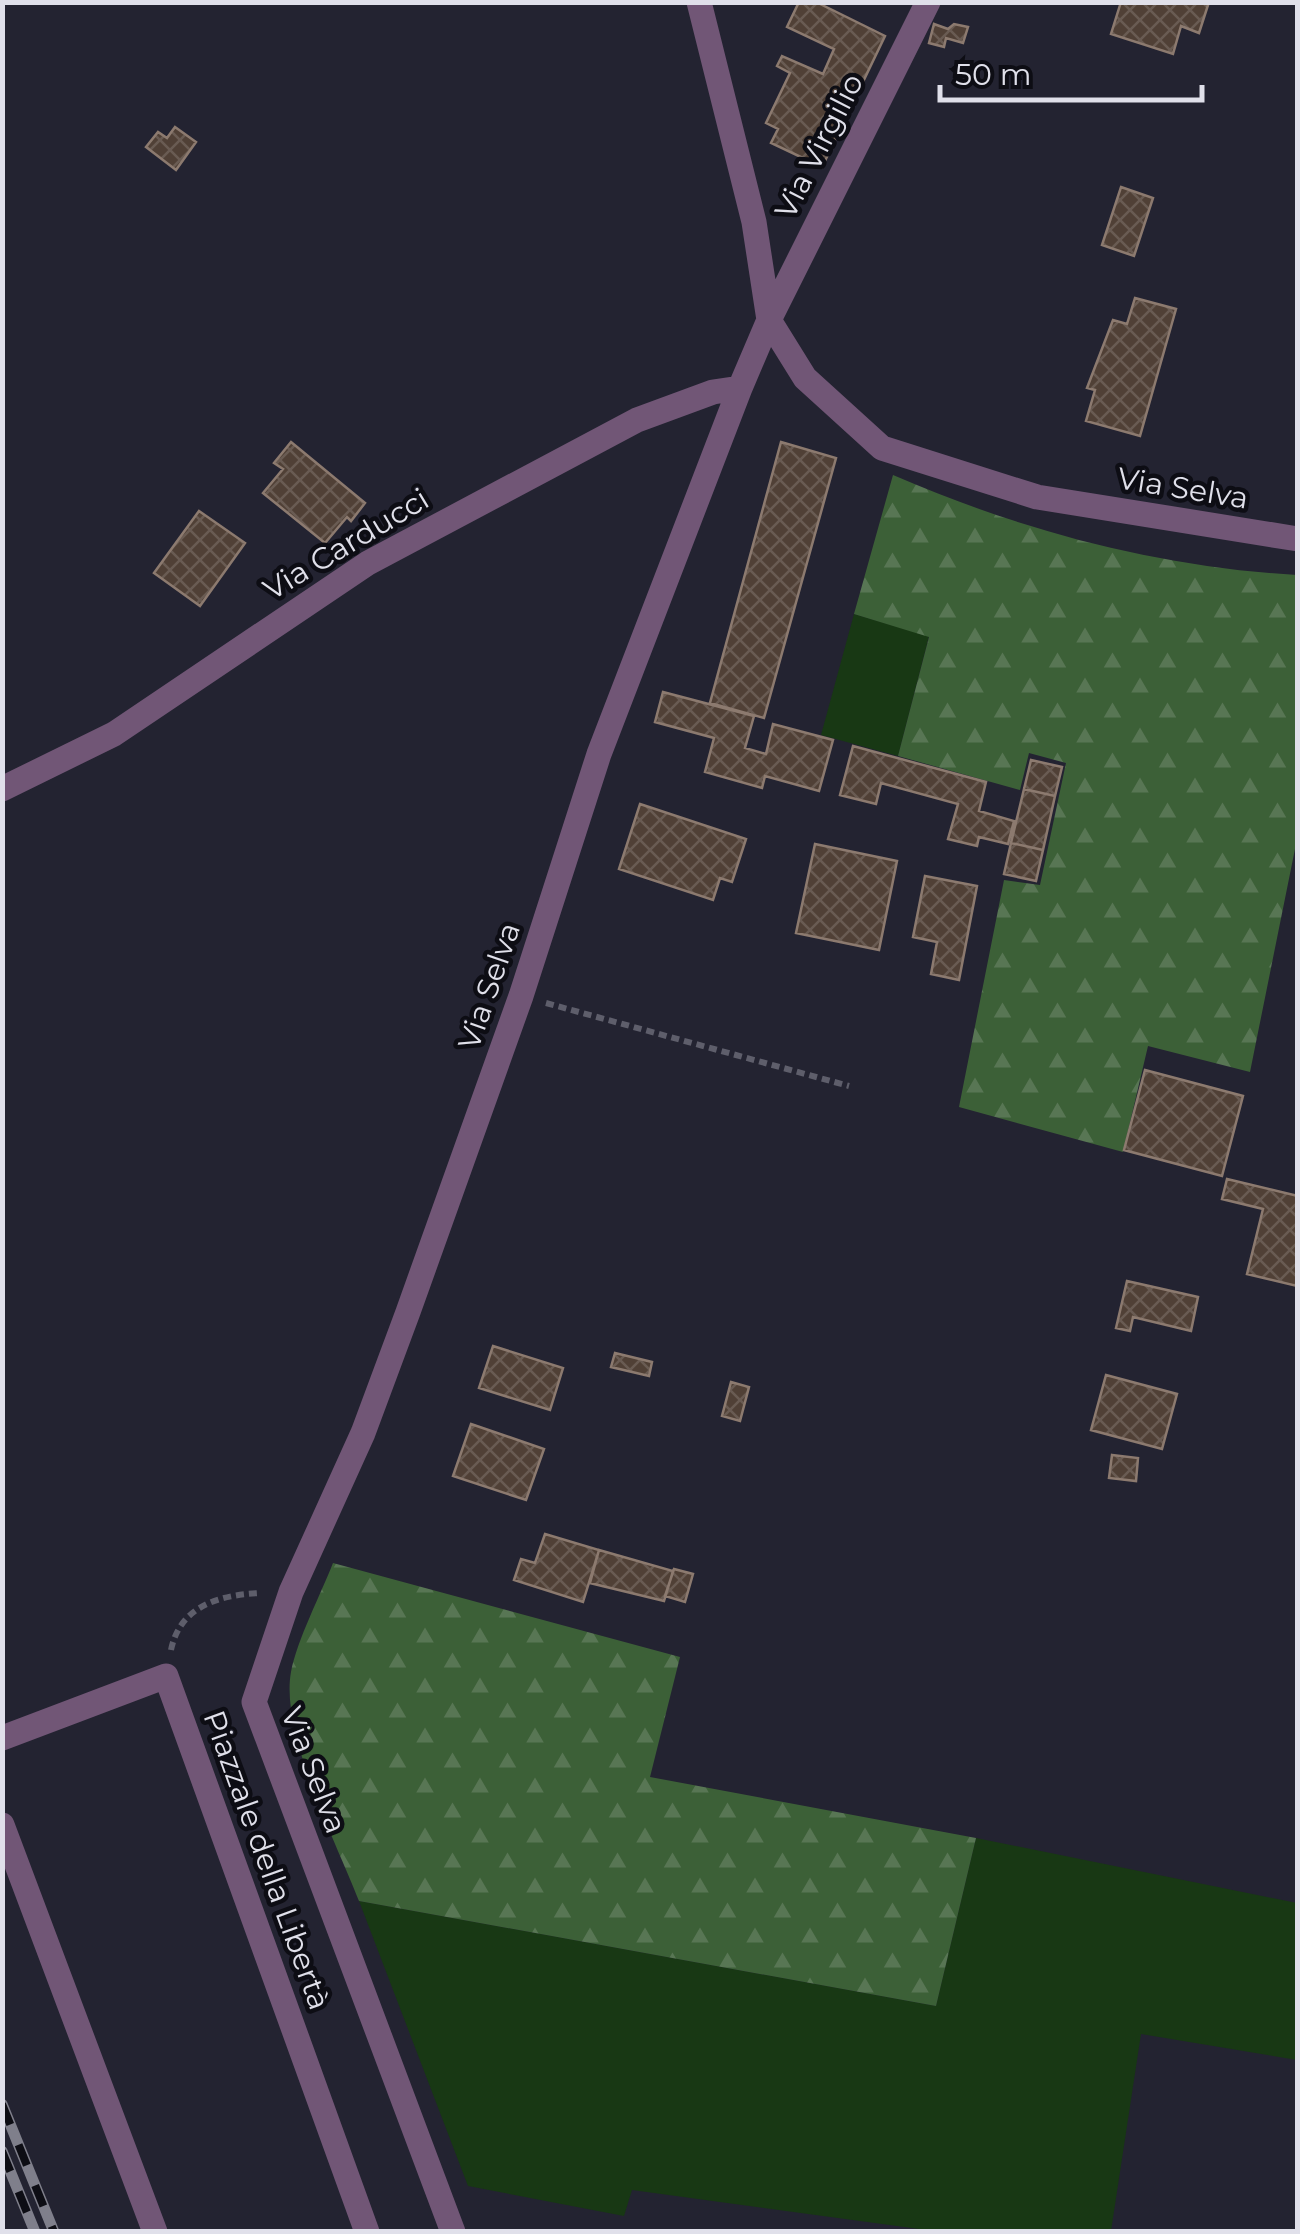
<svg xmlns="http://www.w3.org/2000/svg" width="1300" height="2234" font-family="Montserrat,sans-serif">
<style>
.grass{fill:#183814}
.forest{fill:url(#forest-firs)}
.building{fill:url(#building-cross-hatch);stroke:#8c7a6f;stroke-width:2.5}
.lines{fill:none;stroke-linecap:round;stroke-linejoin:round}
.path{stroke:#5e5e6b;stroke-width:6;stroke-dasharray:8 5;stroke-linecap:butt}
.minor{stroke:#715676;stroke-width:25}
.rail-casing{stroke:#7f7f8b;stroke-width:11}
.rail{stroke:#0d0d14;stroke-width:8;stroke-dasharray:22;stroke-linecap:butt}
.labels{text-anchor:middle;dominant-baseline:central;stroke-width:9;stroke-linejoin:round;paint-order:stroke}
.street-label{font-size:30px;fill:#e0e0ea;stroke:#0d0d14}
</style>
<defs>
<pattern id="forest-firs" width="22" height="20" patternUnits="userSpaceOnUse" patternTransform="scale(2.5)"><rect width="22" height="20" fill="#3c6037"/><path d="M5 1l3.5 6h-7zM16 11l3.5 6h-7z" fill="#587654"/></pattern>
<pattern id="building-cross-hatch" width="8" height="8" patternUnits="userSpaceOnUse" patternTransform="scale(2.5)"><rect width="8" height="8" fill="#504036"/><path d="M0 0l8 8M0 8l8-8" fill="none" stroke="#695b53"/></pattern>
</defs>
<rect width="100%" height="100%" fill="#232331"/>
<path class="grass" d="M854 614 929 636 898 756 821 735Z
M976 1838 1297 1903V2060L1141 2034 1111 2231H934L632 2190 624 2216 468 2186 359 1901 936 2006Z"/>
<path class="forest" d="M893 475C1022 531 1158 567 1297 575V839L1250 1072 1148 1046 1123 1152 959 1107 1004 880 1040 885 1066 763 1029 753 1020 790 898 756 929 637 854 614Z
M333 1563 680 1657 650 1777 976 1838 936 2006 359 1901C336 1842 280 1733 291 1672 297 1640 321 1594 333 1563Z"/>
<path class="building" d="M799 2H816L885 36 822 167 771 143 778 129 766 123 790 73 777 66 782 56 823 74 834 49 787 27Z
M1121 2H1209L1199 33 1181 26 1173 54 1111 34Z
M934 24 948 29 954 24 968 27 963 43 946 38 944 47 929 43Z
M175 127 196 142 176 170 146 147 158 132 167 138Z
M1121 187 1153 198 1134 256 1102 245Z
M1135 298 1176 309 1140 436 1086 421 1095 390 1087 388 1113 320 1127 324Z
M291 442 365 503 351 521 347 517 325 543 263 493 283 469 274 463Z
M781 442 836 458 764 718 710 703Z
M199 511 245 543 200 606 154 573Z
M663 692 754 716 745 748 766 754 773 724 833 740 819 791 765 776 762 788 705 772 714 738 655 722Z
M853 746 986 782 979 811 1014 821 1008 844 979 837 977 846 948 839 958 804 881 783 876 804 840 795Z
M1031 760 1062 767 1055 796 1024 789Z
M1024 789 1055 796 1043 850 1011 843Z
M640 804 746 839 732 882 720 878 713 900 619 869Z
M1011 843 1043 850 1036 881 1004 874Z
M815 844 897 861 879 950 796 933Z
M925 876 977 886 959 980 931 974 937 942 913 937Z
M1145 1070 1243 1096 1222 1176 1124 1150Z
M1227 1179 1298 1196 1297 1286 1247 1274 1263 1209 1222 1199Z
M1127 1281 1198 1297 1191 1331 1133 1317 1130 1331 1116 1328Z
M493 1346 563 1368 550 1410 479 1388Z
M615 1353 652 1362 649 1376 611 1367Z
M1106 1375 1177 1394 1162 1449 1091 1430Z
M731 1382 749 1387 740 1421 722 1416Z
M471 1424 544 1449 526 1500 453 1476Z
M1112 1455 1138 1458 1136 1481 1109 1478Z
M545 1534 599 1550 583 1602 514 1580 521 1559 535 1563Z
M599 1550 673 1571 664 1601 590 1583Z
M674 1569 693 1574 685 1602 665 1596Z"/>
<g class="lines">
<path class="path" d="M546 1003 849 1086
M171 1650C180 1606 219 1595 260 1593"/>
<path class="minor" d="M699 2 754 222 769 320 805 378 882 448 1037 497 1298 539
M2 789 114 734 368 563 637 420 713 392 740 388
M2 1738 166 1676 367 2232
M2 1825 155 2232
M453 2232 254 1702 291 1592 363 1433 408 1312 521 996 599 754 740 388 769 320 928 2"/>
<defs>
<path id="rail" d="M2 2104 54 2232
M2 2151 35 2232"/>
</defs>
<use href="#rail" class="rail-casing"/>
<use href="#rail" class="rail"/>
</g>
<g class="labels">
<g class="street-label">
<text transform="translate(819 146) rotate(-63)">Via Virgilio</text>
<text transform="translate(1183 488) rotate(9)">Via Selva</text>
<text transform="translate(346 544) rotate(-31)">Via Carducci</text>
<text transform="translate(489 986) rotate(-71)">Via Selva</text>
<text transform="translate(314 1770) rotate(69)">Via Selva</text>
<text transform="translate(267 1860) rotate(70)">Piazzale della Libertà</text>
</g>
</g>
<rect width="1300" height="2234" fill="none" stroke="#e0e0ea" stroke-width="10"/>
<path d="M940 85v15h262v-15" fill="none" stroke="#e0e0ea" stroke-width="5"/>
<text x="955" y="85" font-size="30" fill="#e0e0ea" stroke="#0d0d14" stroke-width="8" paint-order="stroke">50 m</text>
</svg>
